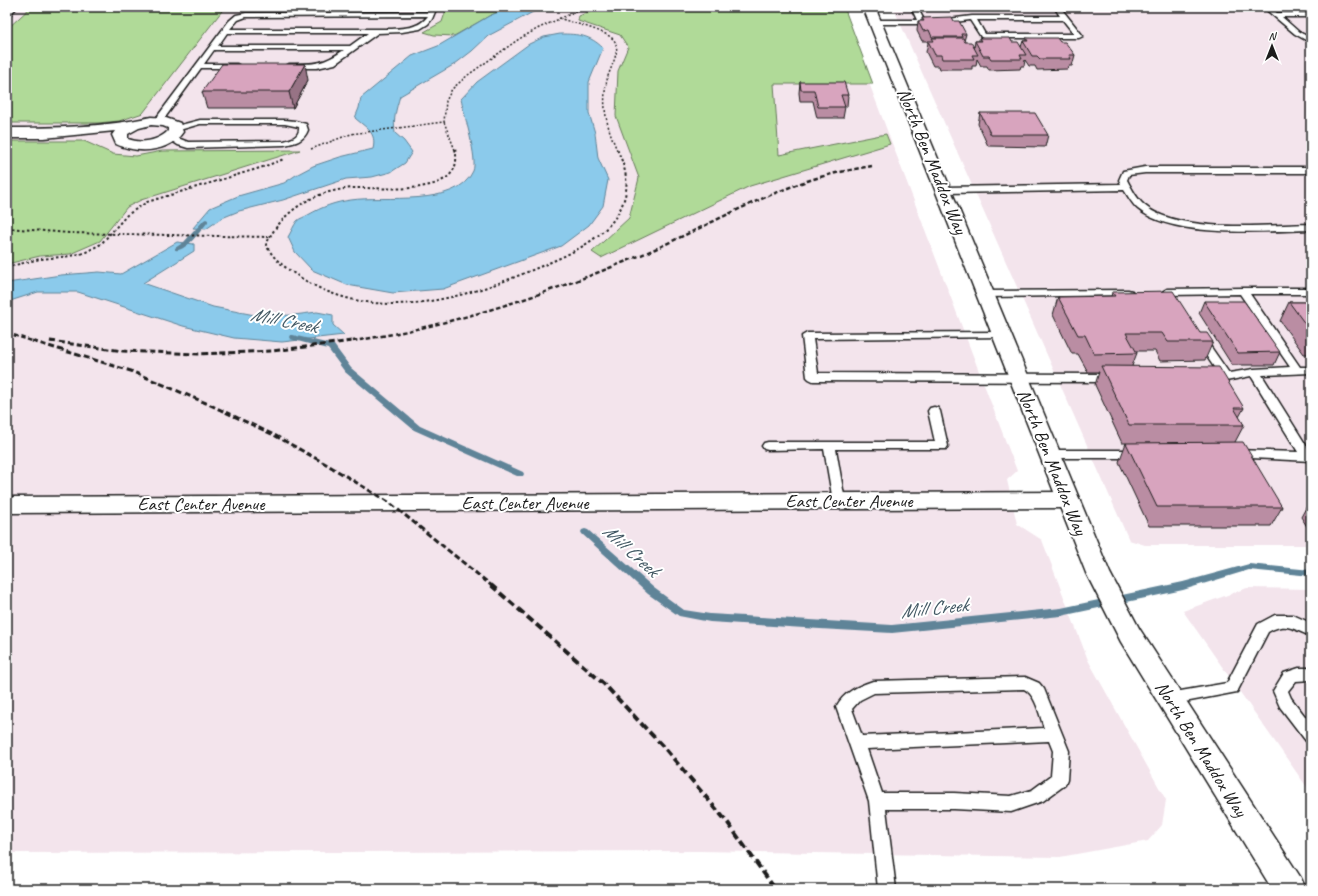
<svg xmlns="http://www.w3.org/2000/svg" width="1318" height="896" font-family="Caveat,sans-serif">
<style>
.built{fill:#f3e4ec}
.green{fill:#b0da98;stroke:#667b5a}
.water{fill:#8bcaeb;stroke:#5f8498}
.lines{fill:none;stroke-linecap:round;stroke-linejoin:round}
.stream{fill:#5f8498;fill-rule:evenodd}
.service-casing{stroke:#1c1c1c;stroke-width:3}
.minor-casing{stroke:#1c1c1c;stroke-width:3}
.tertiary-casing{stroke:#1c1c1c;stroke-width:3}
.secondary-casing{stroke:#1c1c1c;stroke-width:3}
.path-far1{stroke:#1c1c1c;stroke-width:1.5;stroke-dasharray:2 2;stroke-linecap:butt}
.path{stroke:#1c1c1c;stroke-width:2;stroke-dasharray:2.5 2.5;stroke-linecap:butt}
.service{fill:#fff;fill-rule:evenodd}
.minor{fill:#fff;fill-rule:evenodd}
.tertiary{fill:#fff;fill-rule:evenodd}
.secondary{fill:#fff;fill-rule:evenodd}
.rail-far2{stroke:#1c1c1c;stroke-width:2.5;stroke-dasharray:4.5 2.5;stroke-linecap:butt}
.rail-far1{stroke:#1c1c1c;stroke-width:3;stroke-dasharray:6 3;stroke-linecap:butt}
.rail{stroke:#1c1c1c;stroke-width:4;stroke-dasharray:8 4;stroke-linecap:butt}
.wall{fill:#ba8da3;stroke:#1c1c1c}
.shaded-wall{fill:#977385;stroke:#1c1c1c}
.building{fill:#d8a4be;stroke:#1c1c1c}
.labels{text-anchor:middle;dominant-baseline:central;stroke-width:4;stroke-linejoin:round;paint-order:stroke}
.street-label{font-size:19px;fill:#1c1c1c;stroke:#fff}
.water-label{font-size:20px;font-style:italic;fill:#435964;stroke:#fff}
</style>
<rect width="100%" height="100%" fill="#fff"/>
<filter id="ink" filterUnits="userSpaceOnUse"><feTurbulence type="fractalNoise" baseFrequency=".025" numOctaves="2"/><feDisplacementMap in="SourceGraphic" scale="8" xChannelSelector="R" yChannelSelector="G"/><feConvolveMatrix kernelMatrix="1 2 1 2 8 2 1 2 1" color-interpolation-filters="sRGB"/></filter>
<g filter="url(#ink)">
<path class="built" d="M7 7H840L1017 471 1007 480 1017 524 1042 540 1088 660 1166 800 1162 825 1148 841 1060 857 700 851 7 853Z
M893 7H1311V545H1145L1129 540Z
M1247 588 1311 589V793L1183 611Z"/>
<path class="green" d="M31 7H225L143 113 119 121 97 123H7V29Z
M447 7H510L489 16 454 36 434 35 424 32 442 22Z
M600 7H844L873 84H774L779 155 886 134 890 144 750 186 601 258 592 252 629 218 639 178 616 116 618 71 628 47 620 35 578 21 579 16Z
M7 141H84L113 154 136 156 162 151 300 150 141 200 127 207 100 241 70 254 40 256 7 264Z"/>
<path class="water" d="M510 7H549L533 12 488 36 472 51 455 64 400 96C396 109 393 120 395 133L404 141 412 152 405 163 391 172 372 177 346 179 283 200 239 211 222 218 206 229 193 228 210 208 238 196 284 183 296 175 313 166 340 157 373 149C377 132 366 128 355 118L359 108 361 98 412 56 438 46 489 16Z
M560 34C578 34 590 35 603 48L589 82V113L595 133 598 158 608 180 603 206 589 225 561 246 443 289 393 293 347 285 312 270 295 252 288 237C291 232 294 225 297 221 300 218 305 217 308 215 322 207 335 202 351 200 383 195 457 208 473 171 478 159 464 115 461 99L477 82 529 44 544 37Z
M177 242 194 244V251L143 283 213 307 260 316 294 315 317 312 333 315V325L344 335 282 342 234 338 183 326 78 292H38L7 302V283L61 275 99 272 121 274Z"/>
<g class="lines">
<path class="stream" d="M206 219 208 220V222C201 230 186 252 175 250V248L184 242 204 220Z
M290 335H293L334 345 351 368 420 426 523 472 524 474 523 476H517L414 430 345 372 328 349 290 339 289 337Z
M585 529 588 530 654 588 684 610 710 614 892 625 1061 608 1183 582 1249 564 1311 570V576L1249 570 1183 590 1061 616 892 633 820 629 710 622 679 616 648 594 582 534 581 532 582 530Z"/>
<defs>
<path id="service" d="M431 7H437L432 19 428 24 420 29 402 32 378 33 335 64 317 68H289L285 66 289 64C315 64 322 65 344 50H214L204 64H237L241 66 237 68H201L161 123H158L154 121 229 21 236 15 246 13 429 12ZM428 16C419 28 406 28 392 29H230L238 20 246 17ZM227 33H368L350 46H218Z
M911 7H917L924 20H940L972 16H1060L1054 7H1060L1083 36 1079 38H983L981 37 970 20 940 24H875L872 22 875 20H917ZM977 20H1063L1074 34H985Z
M1263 7H1270L1277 13H1311V17H1282L1299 32 1311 38V43L1295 34Z
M200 120H285L295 121 306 124 308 130C304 141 295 143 284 145L188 148 178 145 166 137 170 135 188 142 284 141C291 139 300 137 299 127L285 124H200L176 131 172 129 173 127Z
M1145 167H1311V173H1145L1129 175 1127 180C1132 189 1137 199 1144 205 1177 234 1269 225 1311 224V230C1266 231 1174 239 1138 209 1132 204 1128 196 1124 190L944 193 940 190 944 187 1121 184 1119 180 1123 171Z
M1243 288H1311V294H1250L1300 367H1311V373L1262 375 1311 453V461L1230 457 1228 454 1230 451 1234 450 1298 452 1251 376 1226 381 1206 379 1204 377 1206 375 1218 373 1195 339 1200 336 1204 337 1229 373 1254 369 1290 367 1240 294 1167 295 1162 292 1167 289Z
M1128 290 1132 291 1133 293 1132 295 985 297 980 294 985 291Z
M1002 332 1006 333 1007 335 1006 337 813 339 818 373 1113 374 1117 376 1119 378 1117 380 1113 382 813 381 809 379 807 377 802 336 807 333Z
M934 407 938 408 940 411 948 446 946 449H836L845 501 843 504 839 506 835 504 833 501 824 449 768 450 764 449 762 446 764 443 768 442H935L928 411 930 408Z
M1049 450H1138L1142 451 1144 454 1142 457 1138 458H1049L1045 457 1043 454 1045 451Z
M1275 615H1293L1311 623V636C1293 630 1287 621 1268 632L1237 692 1169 705 1164 704 1161 699 1164 694 1169 693 1227 683 1258 624Z
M1299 668H1311V680L1296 681 1288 691 1291 698 1311 724V743L1306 741 1280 707 1273 691 1284 673Z
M1025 677 1039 683 1044 689 1069 751 1067 780 1065 785 1043 801 1011 812 954 809H886L896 889H878L869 801 836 707C844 692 858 686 873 681ZM1024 689C1036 695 1040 716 1044 728L862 736 852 709 860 700 874 693ZM1049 741 1053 751 1051 776 1032 790 1011 796 954 793H882L867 749Z"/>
<path id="minor" d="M151 117 166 118 180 123 183 132C169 153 137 154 116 144L112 135 115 131 44 138H7V128C52 128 107 127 151 117ZM151 125 163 126 168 128V131C158 141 141 144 128 139V134L139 128Z
M1068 492 1076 494 1080 500 1076 506 1068 508 7 513V497Z"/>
<path id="tertiary" d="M7 7H17L11 14 7 15Z"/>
<path id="secondary" d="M863 7H875L1110 573 1139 628 1301 878 1306 889H1272L1121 642 1086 573Z"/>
</defs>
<use href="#service" class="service-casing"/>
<use href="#minor" class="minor-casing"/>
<use href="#tertiary" class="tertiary-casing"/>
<use href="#secondary" class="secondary-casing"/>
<path class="path-far1" d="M559 18C572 23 604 30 613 39 623 49 609 69 607 80 601 106 607 127 617 150
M444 122 455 150
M311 149 351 134 444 122 446 101 452 89 468 75 519 39 539 28 586 7"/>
<path class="path" d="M455 149C467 199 384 187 356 188 347 188 338 190 329 192 302 199 277 219 266 245 275 262 290 271 306 281 379 324 464 299 537 268 570 254 615 236 625 196 629 180 624 164 617 149
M7 228 69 233 269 237
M7 267 40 259 70 256 84 253 101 244 127 215 147 202 260 168 284 159"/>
<use href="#service" class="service"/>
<use href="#minor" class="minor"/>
<use href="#tertiary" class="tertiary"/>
<use href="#secondary" class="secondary"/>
<path class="rail-far2" d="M7 333 35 342
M50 341 55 342
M346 342C451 327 558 291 655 249 704 227 751 201 801 183 824 175 848 170 872 166"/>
<path class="rail-far1" d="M32 341 131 371 206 403 274 435 326 464 390 503 492 586
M50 341 123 351 198 354 273 351 352 341"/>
<path class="rail" d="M491 585 604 684 667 751 728 823 775 889"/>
</g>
<path class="wall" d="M922 18 954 21 966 34 964 41 965 42 974 48 975 41H979V38L1012 42 1021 47 1023 41H1026V38L1060 42 1075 55 1072 66H1069L1068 69 1037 70 1035 66H1029L1025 60 1024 66H1021L1020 69 989 70 987 66H981L977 59 976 66H972V69H940L939 66H933L926 52 928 43 927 41H922L917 31 918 21H922Z
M308 80 293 108H207L202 92Z
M800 82 848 95 847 106H844L845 107 843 118H817L813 101H800L799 93Z
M980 113 1048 135 1045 147 988 146 978 124Z
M1112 292 1200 333 1213 342 1205 360 1160 361 1155 351H1136L1137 353 1132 366 1244 408 1239 417 1244 425 1235 442 1282 507 1271 526H1149L1119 462 1126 443H1122L1095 385 1099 372H1088L1078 354H1072L1053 315 1058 297H1111Z
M1204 301 1280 352 1274 365H1232L1199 313Z
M1289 302H1311V354H1304L1280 321Z
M1308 504H1311V533L1301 517Z"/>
<path class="shaded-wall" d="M305 64 308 80 293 108 289 92Z"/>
<path class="building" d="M952 17 954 21H959L966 34H961L962 37H932L929 30 923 31 918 21H924L922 18Z
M932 38H963L965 42H971L978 55H972L974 59H942L941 55H935L928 41H934Z
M979 38H1010L1012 42H1018L1026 55H1020L1022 59H991L989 56H983L975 41H981Z
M1026 38H1057L1060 42H1065L1075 55H1069L1071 59H1040L1037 56H1032L1023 41H1028Z
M222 64H305L289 92H202Z
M800 82H844L848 95H841L845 107H818L814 90H801Z
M980 113H1035L1048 135H991Z
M1173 291 1200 333H1207L1213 342H1168L1162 333H1126L1137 353 1094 354 1085 335H1078L1058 297 1115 296 1112 292Z
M1204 301H1244L1280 352 1238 353Z
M1289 302H1311V332Z
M1101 366 1219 367 1244 408H1234L1244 425H1129Z
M1243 442 1282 507H1157L1126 443Z
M1308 504H1311V508Z"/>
</g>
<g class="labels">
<g class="street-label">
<text transform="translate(932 161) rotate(68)">North Ben Maddox Way</text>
<text transform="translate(1052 462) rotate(68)">North Ben Maddox Way</text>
<text x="849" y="501">East Center Avenue</text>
<text x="525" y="503">East Center Avenue</text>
<text x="201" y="504">East Center Avenue</text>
<text transform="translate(1201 749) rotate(58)">North Ben Maddox Way</text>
</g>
<g class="water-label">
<text transform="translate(284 320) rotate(11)">Mill Creek</text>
<text transform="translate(631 550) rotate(42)">Mill Creek</text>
<text transform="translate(934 608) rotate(-6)">Mill Creek</text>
</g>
</g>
<rect width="1318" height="896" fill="none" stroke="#fff" stroke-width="24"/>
<rect x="12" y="12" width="1294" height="872" fill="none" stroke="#1c1c1c" stroke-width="1.5" filter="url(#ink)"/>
<g transform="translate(1272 46)" stroke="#ffffff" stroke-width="3" paint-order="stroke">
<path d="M0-3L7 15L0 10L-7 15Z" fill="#1c1c1c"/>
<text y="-6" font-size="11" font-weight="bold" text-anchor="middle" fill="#1c1c1c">N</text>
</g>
</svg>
